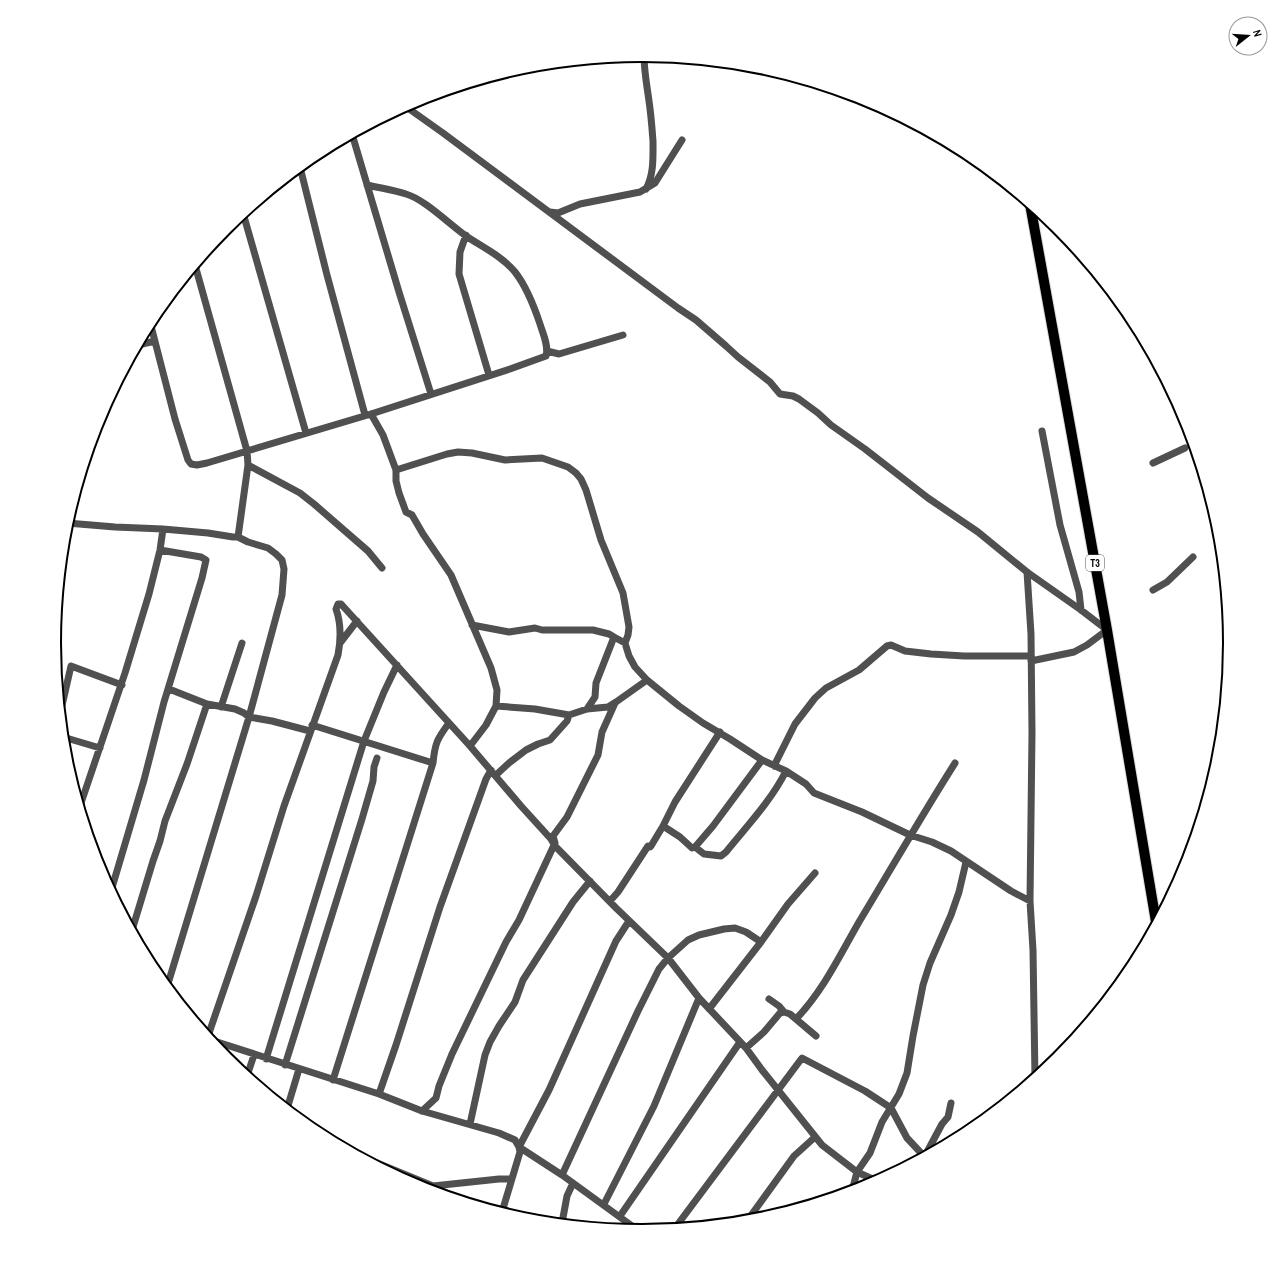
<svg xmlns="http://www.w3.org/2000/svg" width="1284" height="1286" font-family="'Archivo Narrow',sans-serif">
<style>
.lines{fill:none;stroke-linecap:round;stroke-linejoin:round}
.highway-casing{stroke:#dbdbdb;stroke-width:12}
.minor{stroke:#505050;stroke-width:7}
.highway{stroke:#000;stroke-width:10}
.labels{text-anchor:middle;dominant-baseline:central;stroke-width:4;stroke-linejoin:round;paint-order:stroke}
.shield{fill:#fff;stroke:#4c4c4c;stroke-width:1}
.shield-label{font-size:10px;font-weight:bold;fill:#000}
.rim{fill:none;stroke:#000;stroke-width:2}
</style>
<rect width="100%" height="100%" fill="#fff"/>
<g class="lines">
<defs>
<path id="highway" d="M1030 204 1107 630 1156 922"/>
</defs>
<use href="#highway" class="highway-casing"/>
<path class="minor" d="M644 55C644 71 647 86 649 101 651 114 652 128 653 141 653 158 654 174 646 189
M405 106 443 133 678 308 696 320 726 346 738 357 770 382 780 394 793 396 799 399 818 413 831 425 865 449 928 498 978 532 1027 572 1081 610 1107 630 1087 645 1074 652 1031 661
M352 134 399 292 431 394
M300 167 327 275 365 415
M550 212 558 213 580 204 640 192 655 183 682 140
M243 213 306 433
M466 235 460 252 459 274 489 375
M195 265 247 451 248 465 238 537
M150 322 175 419 188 460 191 464 197 465 207 463 371 414 510 369 546 356C549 346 543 334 540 324 534 306 526 286 515 272 502 256 482 247 466 236 449 224 424 199 406 194 394 190 380 188 367 185
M138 345 155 341
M547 351 559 354 623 335
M371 414 383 435 396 470
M1042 431 1060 525 1079 592 1081 610
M1153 463 1185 448
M248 465 300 493 314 504 368 551 382 568
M67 523 115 527 163 529 208 533 233 537H238L248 542 268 548 276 554 282 560 284 569 282 595 249 717 167 987
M1027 572 1031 634 1032 733 1030 901 1033 950 1035 1078
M1153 590 1167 582 1193 557
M472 625 509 632 535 628 542 630H593L609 634 614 637 625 643
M340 643 357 621
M169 689 207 704 235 709 244 713 249 717 272 721 310 731
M496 706 535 709 569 715 587 709 608 707 616 702 647 680
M221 707 242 643
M587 709 595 697 596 683 614 637
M61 710 71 666 122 685
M312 725 433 763
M63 737 100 748
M470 746 486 725 496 706 497 690 491 668 451 575 423 534 412 515 406 512 399 493 396 481V470L447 454 458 452 472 453 505 460 542 458 568 467 576 473 581 479 586 490 601 540 623 593 629 627 628 635 625 643 629 656 635 667 647 680 679 706 703 723 730 739 762 760 786 771 806 784 814 793 862 812 910 835 932 842 951 851 1011 891 1030 901
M774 766 795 724 815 698 826 688 859 670 887 646 891 645 905 651 931 654 964 656H1031
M496 775 509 763 526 750 538 744 550 740 567 721 569 715
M80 806 125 673 149 594 160 550 163 529
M663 826 680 837 692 848 695 847 704 854 721 856 726 852C747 826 771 801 786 771
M695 847 713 826 762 760
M111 891 144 780 164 702 202 578 206 560 201 557 160 550
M610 901 618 892 648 846 650 847 651 846 663 826 675 802 720 732
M629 921 616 941 549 1090 519 1147 562 1175 639 1231
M130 927H133L153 861 160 841 165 821 187 764 207 704
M769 999 779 1006 784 1012
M709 1009 761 942 788 904 815 873
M796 1019C823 991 840 955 859 922 891 869 922 815 955 763
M208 1036 256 896 284 806 338 655C341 639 341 623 336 609L338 604H341L470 746 521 806 551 839 555 846 616 908 668 958 699 998 746 1048 762 1070 822 1145 857 1172 877 1181
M211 1040 379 1094 422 1111 499 1133 515 1140 519 1147 520 1152 502 1212
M746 1048 764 1032 780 1013 784 1012 790 1014 816 1036
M266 1059 364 741 384 692 397 665
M285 1065 362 819 373 781 374 767 377 758
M247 1076 254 1055
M333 1080 433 763C435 743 437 739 449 723
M379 1094 396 1045 440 907 486 779 491 770
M287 1109 299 1069
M422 1111 436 1098 439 1086 452 1054 506 942 519 920 555 843 553 836 567 817 598 755 602 732 615 703
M470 1124 485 1055 490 1042 499 1026 515 1002 523 980 573 902 590 881
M372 1162 377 1163 433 1186
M562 1175 638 1011 659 969 668 958 688 940 699 935 724 929 735 928 746 932 761 942
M431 1190 433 1186 499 1179H511
M852 1191 857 1172 870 1153 882 1122 899 1094 907 1073 913 1036 923 985 930 963 951 915 959 892 966 862
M604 1204 654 1106 699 998
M620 1216 740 1042
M747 1221 794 1156 815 1137
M562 1223 567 1196 573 1183
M675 1228 802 1058 865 1091 891 1108 907 1138 922 1154 927 1152 942 1124 948 1117 951 1103"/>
<use href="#highway" class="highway"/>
</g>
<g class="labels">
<rect class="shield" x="1086" y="555" width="18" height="16" rx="3"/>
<g class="shield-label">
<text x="1095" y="563">T3</text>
</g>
</g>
<path d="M0 0H1284V1286H0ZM61 643a581 581 0 1 1 1162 0a581 581 0 1 1-1162 0Z" fill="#fff" fill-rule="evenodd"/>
<path class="rim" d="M61 643a581 581 0 1 1 1162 0a581 581 0 1 1-1162 0Z"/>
<g transform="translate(1248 36) rotate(73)"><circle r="19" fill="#ffffff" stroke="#999999"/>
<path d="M0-3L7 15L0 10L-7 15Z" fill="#000000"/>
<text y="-6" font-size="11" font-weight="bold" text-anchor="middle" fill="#000000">N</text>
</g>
</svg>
